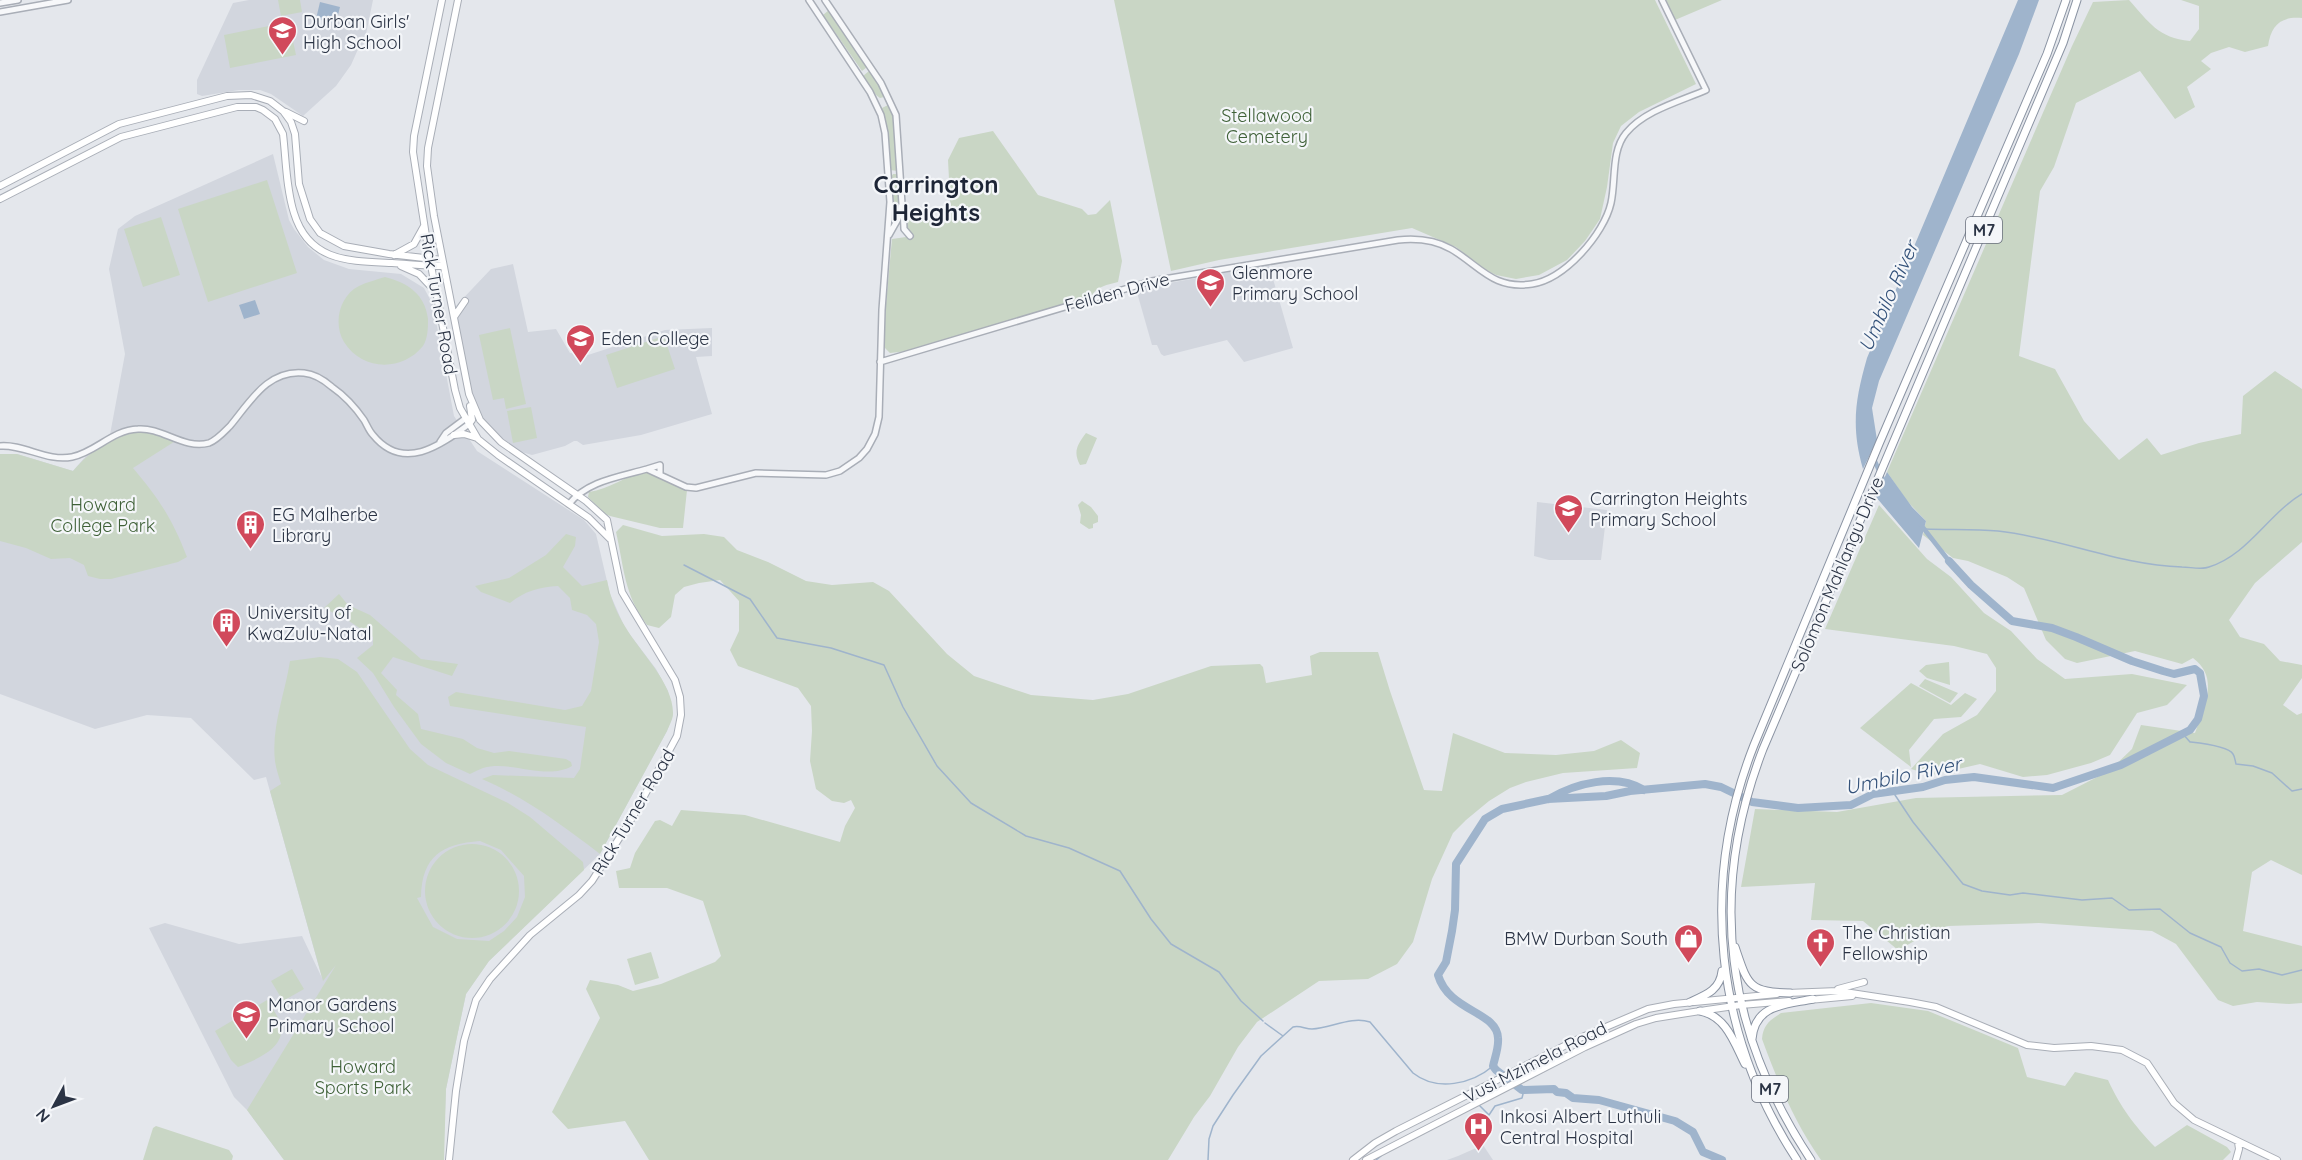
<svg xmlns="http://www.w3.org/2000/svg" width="2302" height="1160" font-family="Quicksand,sans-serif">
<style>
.built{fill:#d2d6de}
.green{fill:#c9d6c5;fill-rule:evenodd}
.water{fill:#9fb4cc}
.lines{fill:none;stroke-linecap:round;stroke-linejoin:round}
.stream{stroke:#9fb4cc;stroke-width:1.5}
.canal{stroke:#9fb4cc;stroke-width:4.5}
.river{stroke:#9fb4cc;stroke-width:8}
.tertiary-casing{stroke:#a9aeb7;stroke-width:8}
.secondary-casing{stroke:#a9aeb7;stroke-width:8}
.trunk-casing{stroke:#8b94a3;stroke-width:9}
.tertiary{stroke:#f7f8fa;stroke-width:5}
.secondary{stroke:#fff;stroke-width:6}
.trunk{stroke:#fff;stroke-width:7}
.labels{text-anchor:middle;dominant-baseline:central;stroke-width:4.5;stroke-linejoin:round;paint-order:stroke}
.shield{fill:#f4f6f9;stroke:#676e7b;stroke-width:1.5}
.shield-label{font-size:16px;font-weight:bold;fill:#2b3445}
.poi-label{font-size:18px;fill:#2b3445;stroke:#f4f6f9;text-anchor:start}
.park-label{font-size:18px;fill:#3f6138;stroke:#f4f6f9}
.street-label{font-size:18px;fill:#2b3445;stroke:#f4f6f9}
.water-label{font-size:20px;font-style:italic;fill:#34527a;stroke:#f4f6f9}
.district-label{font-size:24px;font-weight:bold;fill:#1d2536;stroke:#f4f6f9}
</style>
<rect width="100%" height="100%" fill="#e4e7ec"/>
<path class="built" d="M249 0H373L364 44 359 47 351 65 336 86 303 116 271 94 260 90H239L202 96 197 94V80L233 3Z
M273 154 289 220 294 229 308 247 324 260 349 269 401 274 424 288 433 305 454 416 477 451 584 520 596 534 610 594 625 628 656 669 668 691 673 714 667 731 600 854 489 961 466 994 446 1089 443 1160H284L247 1110 234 1097 149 928 165 923 239 944 302 936 322 978 266 777 254 780 191 718 147 715 95 729 0 694V454H17L73 471 86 456 109 440 125 354 109 269 118 229 135 216Z
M513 264 528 332 556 329 570 353 588 355 665 330 712 328V356L696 357 712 414 641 435 583 445 577 441H574L565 446 532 455 518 451 485 423 472 401 454 308 491 269Z
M1269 265 1293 348 1244 362 1227 340 1164 356 1161 354 1157 345H1152L1136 289Z
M1537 502 1607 510 1601 560H1549L1534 556Z
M1483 1145 1493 1160H1447L1458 1156Z"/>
<path class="green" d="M278 0H300L302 12 281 16Z
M1114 0H1655L1696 84 1639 112 1621 126 1613 143 1607 187 1600 219 1585 241 1567 260 1539 275 1516 279 1496 275 1484 269 1456 247 1412 228 1219 260 1171 271Z
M1666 0H1722L1675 20Z
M2129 0C2149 22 2158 38 2190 41L2199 29V6L2181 0H2302V18C2280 16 2271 26 2268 46L2245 52 2229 47 2211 53 2201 61 2211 69 2187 87 2195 107 2175 119 2140 71 2076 103 2054 167 2040 191 2019 356 2055 369 2084 421 2119 460 2147 438 2161 455 2199 443 2241 434 2243 396 2275 371 2302 389V542L2255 583 2229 620 2240 637 2264 644 2280 661 2302 665V678L2283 705 2297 715 2302 713V875L2271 860 2252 872 2243 931 2302 946V1003L2289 1004 2257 1002 2233 1006 2218 1000 2176 944 2152 931 2039 923 1948 926 1931 932 1898 950 1863 921 1811 920 1815 883 1741 887 1755 809 1837 812 1916 798 2062 795 2109 771 2132 749 2141 725 2195 733C2204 707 2220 678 2193 658L2182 664 2135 651 2077 663 2065 659 2046 640 2024 588 2007 577 1968 561 1953 558 1923 535 1926 521 1907 501 1887 472 2072 46 2093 2Z
M829 10 867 67 862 71 823 15Z
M289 22 296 55 230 68 224 35Z
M869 71 885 94 884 97 880 98 876 95 863 76Z
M890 104 894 115 898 171 890 170 887 127 882 108Z
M993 131 1038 195 1082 209 1088 215 1096 214 1110 200 1122 261 1118 282C1108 285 1096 286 1092 296L908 351 890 353 885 348 884 326 892 239 906 237V217L951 218 948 160 959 138Z
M898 174 901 203 895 217 891 177 893 174Z
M267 180 297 273 208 302 178 209Z
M161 217 180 275 143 287 124 229Z
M385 277C408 283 425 294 428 319 428 328 428 338 423 346 402 372 362 371 344 342 333 324 339 296 359 286 367 282 376 280 385 277Z
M510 328 526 404 506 409 504 398 493 400 479 335Z
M664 336 675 369 617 388 606 355Z
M531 407 537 438 513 443 507 411Z
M141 431 177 440 133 468C159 499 172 518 187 557L178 562 111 579H100L88 576 84 565 70 558 51 559 26 548 0 541V454H17L73 471C92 449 112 436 141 431Z
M1086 433 1097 438 1086 464 1080 465C1073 452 1077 445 1086 433Z
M645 472 687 490 683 528H660L610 516 605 514 588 497 589 492C609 489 625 476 645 472Z
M1082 501 1091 507 1098 516V522L1093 524V528L1089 529 1080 523 1081 515 1078 505Z
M1879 505 1927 559 1951 577 1984 613 2011 631 2037 659 2065 679 2132 674 2187 685 2167 705 2137 713 2110 755 2091 763 2047 775 2023 777 1980 764 1932 775 1911 769 1943 734 1977 715 1996 691V668L1987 654 1954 646 1825 629Z
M623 525 662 536 704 534 724 537 737 550 768 562 806 581 832 585 873 582 889 591 947 654 974 676 1031 695 1093 700 1128 694 1211 666 1260 664 1263 667 1266 683 1312 675 1310 656 1320 652H1378L1390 691 1424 790 1442 791 1453 733 1505 753 1556 755 1594 751 1621 740 1640 753 1637 768 1563 773 1526 782 1510 788 1489 801 1466 820 1453 833 1432 879 1413 942 1397 964 1368 979 1319 981 1257 1022 1238 1047 1210 1096 1194 1117 1168 1160H649L625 1121 568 1129 552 1112 600 1018 586 989 590 980 618 985 633 991 661 984 715 962 721 956 703 901 667 888H619L616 871 630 868 635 853 655 821 660 820 672 826 681 810 745 815 840 842 845 826 855 808 851 800 844 803 832 801 816 789 810 761 812 731 811 706 798 688 738 666 730 650 739 631V601L720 580 699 583 684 587 675 595 671 617 659 628 647 625C624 595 624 567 616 532Z
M566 534 576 537 575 546 563 567 582 586 607 580C610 597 617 614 626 628 640 652 674 684 673 714 673 719 669 726 667 731L600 854C562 825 526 798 482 779L493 775 574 778 580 769 586 727 450 706 448 697 456 692 565 710 582 706 591 691 599 642 596 624 587 615 572 610 570 598 558 586C539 587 525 591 510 603L481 592 475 586 509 578 546 555Z
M339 594 348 605 370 615 421 659 458 664 452 676 393 657 381 673 397 690 396 695 418 714 421 729 463 739 477 748 494 753 509 751 566 759 571 762 572 766C546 781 512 760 483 768 478 770 474 772 470 774L446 763 421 744 394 707 373 673 357 658 373 645V637L349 621 324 608Z
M320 657 338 659 357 672 410 749 428 765 508 803 530 817 583 862 584 870 489 961 466 994 446 1089 444 1160H284L247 1110 336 965 323 981 270 791 281 784C279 777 276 769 275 761 271 727 285 694 290 661ZM480 841 501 850 524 876 525 897 517 917 504 931 489 941 457 939 433 927 417 898 421 897C422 856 442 844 480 841Z
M1949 662 1950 685 1927 678 1919 671 1926 665Z
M1925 679 1958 693 1950 703 1919 686Z
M1911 683 1951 705 1965 693 1977 699 1961 717 1934 719 1909 750 1911 767 1860 728Z
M425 891a47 47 0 1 1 94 0a47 47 0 1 1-94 0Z
M651 952 659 978 635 985 627 959Z
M292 969 304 989 283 1001 271 981Z
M267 1000C272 1008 279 1017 281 1026 285 1049 255 1060 238 1067L231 1060 215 1031Z
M1871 1003 1928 1011 2018 1048 2027 1077 2065 1086 2075 1072 2108 1080C2121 1108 2134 1125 2155 1147L2187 1125 2227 1147 2231 1152 2223 1160H1821C1794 1122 1778 1082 1762 1039 1763 1025 1770 1020 1781 1013Z
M156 1126 229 1150 233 1156 232 1160H143L153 1128Z"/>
<path class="water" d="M2018 0H2039L2019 54 1879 381 1872 408 1877 440 1863 469C1851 427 1855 400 1867 358Z
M320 2 340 7 336 23 316 19Z
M255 300 260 314 244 319 239 305Z
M1887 472 1912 507 1926 521 1919 548 1876 497Z"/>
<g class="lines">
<path class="stream" d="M1925 529C1949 530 1974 529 1998 531 2061 538 2118 565 2182 567 2190 567 2202 570 2209 567 2248 555 2268 514 2302 494
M684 565 750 599 777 638 831 648 884 665 903 707 937 766 971 803 1026 836 1069 848 1120 871 1151 919 1171 944 1219 972 1241 1001 1263 1021
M2183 734 2190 742C2199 743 2228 746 2233 754 2235 757 2235 760 2236 764L2253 766 2272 773 2292 791 2302 789
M1893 792 1913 822 1963 884 1982 891 2010 895 2023 893 2082 900 2112 898 2129 910 2160 909 2190 933 2221 947 2230 963 2242 971 2259 969 2282 975 2302 970
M1265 1023 1283 1036
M1478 1104 1489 1115 1495 1106 1522 1098 1524 1090
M1208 1160 1209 1139 1213 1126 1233 1095 1261 1056 1293 1027C1300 1025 1305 1029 1312 1029 1331 1028 1351 1016 1370 1022L1413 1073C1437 1092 1472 1084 1493 1066
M1376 1160 1381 1156"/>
<path class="canal" d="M1873 457 1886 486
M1921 525 1949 561"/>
<path class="river" d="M1549 799C1575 783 1616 773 1644 790
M1722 1160 1703 1152 1693 1132 1675 1121 1599 1100 1573 1098 1566 1093 1557 1092 1554 1089 1522 1090 1496 1070 1493 1066C1495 1057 1499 1047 1498 1038 1497 1011 1449 1012 1438 975L1446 962 1452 931 1455 910 1456 864 1485 819 1502 809 1548 799 1606 796 1630 791 1705 784 1721 787 1752 802 1798 808 1851 805 1873 794 1923 787 1945 780 1974 777 2053 788 2121 765 2190 730 2198 719 2204 696 2200 673 2195 669 2174 674 2163 671 2132 661 2076 637 2052 628 2012 621 1971 585 1949 561"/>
<defs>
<path id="tertiary" d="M825 0 881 83 896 115 902 204 898 219 889 235
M0 3 18 0
M0 12 68 0
M903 208 904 229 910 236
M880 362 1152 281 1398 240C1417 238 1435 240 1451 249 1480 266 1493 290 1532 284 1565 279 1604 234 1611 203 1616 180 1611 151 1626 133 1645 110 1681 101 1706 90L1662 0
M440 442 446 433 466 418
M0 446C24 444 47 462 72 457 96 452 112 430 138 429 162 427 184 450 209 443 217 440 224 432 230 426 250 402 268 369 304 373 315 374 324 380 332 387 345 396 355 407 364 420 367 425 369 431 373 435 403 472 440 446 469 424
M647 469 660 465V474
M569 504C587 481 619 477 647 469L686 487 696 488 756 473 826 475 840 471 859 458 867 449 875 434 879 417 882 310 890 202 885 133 881 115 870 92 809 0"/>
<path id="secondary" d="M442 0 414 136 413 152 429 255 455 390 460 408 478 439 498 455 589 518 610 539
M286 112 304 121
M0 186 119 124 227 96 251 95 270 101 283 111 291 122 295 134 299 184 310 219 320 233 344 246 389 254 442 260
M0 199 121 137 237 107H256L263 110 275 119 283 134C286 159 286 188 294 213 309 262 349 261 392 263 409 264 426 266 443 266
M394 255 414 244 424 226
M401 266 419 274 435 291
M454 317 465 301
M469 424 472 420 470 406
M454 435 464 434 477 438
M1838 989 1864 982
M1787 993 1838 991 1910 1002 1936 1007 2027 1045 2054 1048 2091 1046 2122 1050 2147 1063 2174 1103 2194 1120 2277 1160
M1809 1000 1852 996
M449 1160 456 1091 464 1041 476 1000 490 979 530 935 579 895 592 881 632 818 670 749 677 736 681 715 680 697 675 680 622 592 607 520 586 501 501 442 480 420 469 394 434 216 427 166 428 148 458 0
M1353 1160 1375 1143 1396 1131 1580 1038 1648 1009 1674 1004 1777 994
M1366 1160 1585 1047 1636 1024 1656 1018 1700 1011 1741 1005 1789 1001
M2236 1160 2239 1149 2238 1142"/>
<path id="trunk" d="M1735 947C1748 985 1748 992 1790 993
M1690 1002C1706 995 1720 990 1722 971
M1700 1011C1726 1016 1734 1042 1745 1064
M1752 1039C1755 1004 1785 1005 1813 999
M1797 1160C1715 1035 1699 884 1754 745L1879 444 2047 54 2066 0
M1811 1160C1726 1032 1707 894 1763 749L2063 43 2077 0"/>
</defs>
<use href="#tertiary" class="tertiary-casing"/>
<use href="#secondary" class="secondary-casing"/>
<use href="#trunk" class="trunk-casing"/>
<use href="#tertiary" class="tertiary"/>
<use href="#secondary" class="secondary"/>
<use href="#trunk" class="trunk"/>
</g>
<defs>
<symbol id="university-pin" viewBox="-11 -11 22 30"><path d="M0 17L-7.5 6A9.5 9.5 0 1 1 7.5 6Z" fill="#d1495b" stroke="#f4f6f9"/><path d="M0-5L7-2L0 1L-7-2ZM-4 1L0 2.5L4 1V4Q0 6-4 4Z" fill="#fff"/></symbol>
<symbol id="school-pin" viewBox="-11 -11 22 30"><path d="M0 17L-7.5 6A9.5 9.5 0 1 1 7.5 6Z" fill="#d1495b" stroke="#f4f6f9"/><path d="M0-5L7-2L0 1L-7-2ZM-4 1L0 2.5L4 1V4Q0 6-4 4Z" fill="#fff"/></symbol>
<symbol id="building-pin" viewBox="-11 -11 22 30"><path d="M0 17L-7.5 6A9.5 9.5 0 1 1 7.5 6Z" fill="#d1495b" stroke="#f4f6f9"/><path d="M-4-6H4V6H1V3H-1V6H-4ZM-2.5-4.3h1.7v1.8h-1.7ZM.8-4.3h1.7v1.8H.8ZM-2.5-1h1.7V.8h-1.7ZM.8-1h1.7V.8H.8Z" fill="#fff"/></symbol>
<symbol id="shop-pin" viewBox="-11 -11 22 30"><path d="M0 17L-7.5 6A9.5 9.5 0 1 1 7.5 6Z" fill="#d1495b" stroke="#f4f6f9"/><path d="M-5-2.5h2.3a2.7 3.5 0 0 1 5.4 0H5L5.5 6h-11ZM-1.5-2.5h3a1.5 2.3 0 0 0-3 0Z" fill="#fff"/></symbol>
<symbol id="church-pin" viewBox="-11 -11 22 30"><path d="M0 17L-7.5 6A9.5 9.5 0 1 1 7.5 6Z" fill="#d1495b" stroke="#f4f6f9"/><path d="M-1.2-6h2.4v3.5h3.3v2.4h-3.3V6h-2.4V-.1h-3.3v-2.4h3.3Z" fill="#fff"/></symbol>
<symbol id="hospital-pin" viewBox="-11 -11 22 30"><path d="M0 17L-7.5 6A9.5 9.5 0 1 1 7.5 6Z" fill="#d1495b" stroke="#f4f6f9"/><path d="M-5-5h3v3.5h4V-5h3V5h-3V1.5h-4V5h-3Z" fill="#fff"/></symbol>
</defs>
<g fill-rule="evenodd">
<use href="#university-pin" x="266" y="14" width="33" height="45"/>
<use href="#school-pin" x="1194" y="266" width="33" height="45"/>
<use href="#school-pin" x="564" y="322" width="33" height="45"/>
<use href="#school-pin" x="1552" y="492" width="33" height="45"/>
<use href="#building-pin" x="234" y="508" width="33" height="45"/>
<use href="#building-pin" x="210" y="606" width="33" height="45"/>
<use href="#shop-pin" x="1672" y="922" width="33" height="45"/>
<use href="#church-pin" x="1804" y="926" width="33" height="45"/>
<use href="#school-pin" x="230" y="998" width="33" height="45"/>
<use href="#hospital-pin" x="1462" y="1110" width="33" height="45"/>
</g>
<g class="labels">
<g class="shield">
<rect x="1966" y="217" width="36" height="26" rx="4.5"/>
<rect x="1752" y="1076" width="36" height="26" rx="4.5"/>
</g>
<g class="shield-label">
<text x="1984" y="230">M7</text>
<text x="1770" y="1089">M7</text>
</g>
<g class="poi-label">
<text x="303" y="21">Durban Girls'<tspan x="303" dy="21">High School</tspan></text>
<text x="1232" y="272">Glenmore<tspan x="1232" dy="21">Primary School</tspan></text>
<text x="601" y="338">Eden College</text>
<text x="1590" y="498">Carrington Heights<tspan x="1590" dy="21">Primary School</tspan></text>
<text x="272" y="514">EG Malherbe<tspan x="272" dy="21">Library</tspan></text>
<text x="247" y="612">University of<tspan x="247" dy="21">KwaZulu-Natal</tspan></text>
<text x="1842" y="932">The Christian<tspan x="1842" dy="21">Fellowship</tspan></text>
<text x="1668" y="938" text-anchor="end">BMW Durban South</text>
<text x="268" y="1004">Manor Gardens<tspan x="268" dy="21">Primary School</tspan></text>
<text x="1500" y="1116">Inkosi Albert Luthuli<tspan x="1500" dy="21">Central Hospital</tspan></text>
</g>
<g class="park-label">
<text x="1267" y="115">Stellawood<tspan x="1267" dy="21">Cemetery</tspan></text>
<text x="103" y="504">Howard<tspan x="103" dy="21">College Park</tspan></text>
<text x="363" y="1066">Howard<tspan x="363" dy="21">Sports Park</tspan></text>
</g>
<g class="street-label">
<text transform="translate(1117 292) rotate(-15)">Feilden Drive</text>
<text transform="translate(439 304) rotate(80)">Rick Turner Road</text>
<text transform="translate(1837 574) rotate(-67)">Solomon Mahlangu Drive</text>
<text transform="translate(633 812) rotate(-59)">Rick Turner Road</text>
<text transform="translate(1535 1062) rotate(-27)">Vusi Mzimela Road</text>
</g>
<g class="water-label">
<text transform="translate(1888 296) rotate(-66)">Umbilo River</text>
<text transform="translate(1903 775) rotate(-12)">Umbilo River</text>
</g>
<g class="district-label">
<text x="936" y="184">Carrington<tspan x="936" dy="28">Heights</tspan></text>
</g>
</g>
<g transform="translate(54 1106) rotate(229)" stroke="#f4f6f9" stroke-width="4.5" paint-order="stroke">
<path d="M0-4.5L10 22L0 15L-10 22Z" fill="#2b3445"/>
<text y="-9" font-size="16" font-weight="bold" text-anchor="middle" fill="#2b3445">N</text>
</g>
</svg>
